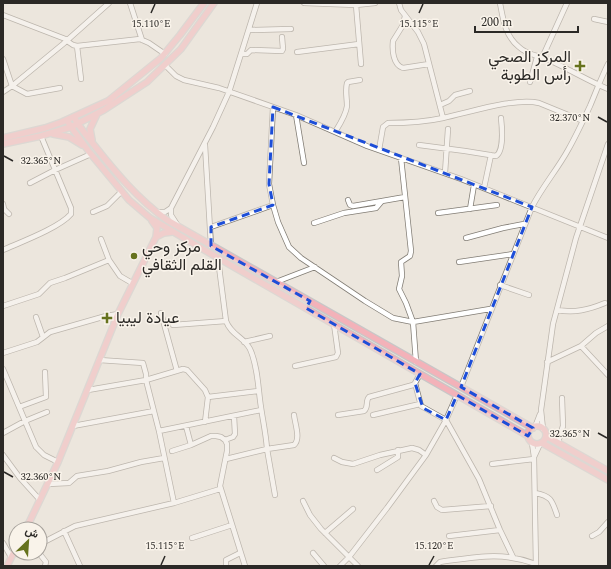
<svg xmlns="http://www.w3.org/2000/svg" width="611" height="569" font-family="Spectral,Vazirmatn,serif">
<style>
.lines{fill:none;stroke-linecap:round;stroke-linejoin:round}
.minor-casing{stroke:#827d75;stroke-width:6}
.major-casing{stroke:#c8c7c7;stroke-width:8}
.minor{stroke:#fff;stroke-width:4.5}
.major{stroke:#f3b2b9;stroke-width:5.5}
.marked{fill:none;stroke:#1d4ed8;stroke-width:3;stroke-dasharray:8 5;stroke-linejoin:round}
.ticks{fill:none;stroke:#2b2926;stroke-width:1.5}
.poi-dot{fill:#66721d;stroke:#f9f3ea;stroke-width:1.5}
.labels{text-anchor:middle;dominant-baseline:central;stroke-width:3;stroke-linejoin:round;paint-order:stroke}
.poi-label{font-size:16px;fill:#2b2926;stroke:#f9f3ea;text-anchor:start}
.ticks-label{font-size:10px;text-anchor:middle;fill:#2b2926;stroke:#f9f3ea;stroke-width:3;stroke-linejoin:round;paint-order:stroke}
</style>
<rect width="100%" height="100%" fill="#ece6dd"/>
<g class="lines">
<defs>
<path id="minor" d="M130 3 142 40
M304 3 356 5 375 3
M399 3 401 10 418 32 424 44 443 118
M500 3C503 19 505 36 519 47 526 54 535 55 544 58 566 67 586 80 608 89
M356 5 361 64
M3 15 68 40
M405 16 403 25 393 41C392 50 393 65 403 68L429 64
M594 19 608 22
M249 30 291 29
M67 41 73 45 77 46 140 39 149 43 165 54
M77 46 81 79
M297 52 359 44
M241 54H247L251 50 282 51 283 49 282 37
M542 58 567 3
M3 59 12 86 27 94 60 88
M165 65 176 76 184 80 219 88 296 115 367 146 461 179 608 238
M530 82 537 57
M3 92 12 86 63 44 109 3
M440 105 449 101 455 95 470 91
M273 107 269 184 273 205 278 222 289 247 301 258 365 301 393 318 413 322 490 309
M296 115 304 163
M335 132C340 124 346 115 347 106 347 98 345 91 347 83L348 82 360 80
M205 145 211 246
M419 145 465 151 496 156C504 151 502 127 501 118
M379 150 383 127 388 123C406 123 425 122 443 118 468 113 515 97 539 103L583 121
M401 158 411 251 410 256 401 262 402 276 399 289 406 303 413 322 416 362
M445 173 448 129
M30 183 55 170 91 154
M484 188 491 155
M348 200 350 205 353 206 382 201
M3 204 4 209 9 214
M171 208V215L178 226
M470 209 474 185
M93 212 107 206 121 192
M157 212H165L171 208 213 127 229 92 257 3
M438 213 497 205
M314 223 344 213 376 208 382 201 405 197
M211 227 273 205
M466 238 503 228 524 224
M101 239 109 260 120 276 132 283
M3 250C21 242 59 228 71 214V208L41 136
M218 259 226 321C231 335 244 337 250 349 257 364 258 384 260 400 262 417 266 433 267 449L226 459
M459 262 513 254
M276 282 315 267
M500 285 529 295
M3 306 39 294 50 283 65 278 109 260
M557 310C575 313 588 310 605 303
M161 313 177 371
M36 317 43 337
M173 325 226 321
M244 342 270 336
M581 346 596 333 608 326
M3 353 37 342 50 332 106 316 118 314
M99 360 143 363 146 374V380L183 369 187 370 205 390 208 397 205 422
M547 362 581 346 608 375
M295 366 336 357 338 353 334 324
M3 369 36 447 44 455 58 462
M415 383 421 406 446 420 479 479 500 530 513 557
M461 387 532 207C542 187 557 170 568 150 576 136 583 121 590 106 596 92 601 78 608 64
M208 397 259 391
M19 407 46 397 45 372
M338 415 364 411C369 407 365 401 369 397L413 385 415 383 420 374
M373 415 420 404
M73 426 154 411
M186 426 191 445
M535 427 540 414
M543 429 541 410 553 324 576 238 608 144
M159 431 261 410
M3 433 25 421 47 412
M225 440 233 437 235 434 234 416
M558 442 563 426 562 398
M532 443 534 457 536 566
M172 451 191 445 211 436H216L221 437 225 440 227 444V451L220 486 245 566
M3 455 20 478 40 500
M534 457 540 444
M334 458 342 462 353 464 380 455 412 448 419 450 426 455
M492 464 534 459
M377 470 398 457V450
M48 484 69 483 77 476 108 471 141 462 164 458
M535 493C551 496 552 500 557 515
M275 495 267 449 294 445C301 439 295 424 294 415
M303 501 310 515 321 529 358 566
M434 501 437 507 442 510 491 506
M174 503 220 489
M64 531 80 566
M325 533 353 509
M449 536 500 530
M592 536 599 532 608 522
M192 538 232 525
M3 543 11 557
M40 544 75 526 174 503 159 431 146 380 88 390
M39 553 46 562 45 566
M313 553 324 566
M226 566V560L240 553
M340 566 349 557 387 508 426 455 446 420 457 395
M436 566 440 562C477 557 500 551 536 564"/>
<path id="major" d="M74 117C79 127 87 136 94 145 116 173 138 199 167 220L533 428
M67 120 71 127 90 153 129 200 150 218 194 244 528 436
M53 134 69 137 82 145
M3 138 45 128 62 122 108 101 161 58 180 35 204 3
M92 140 90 129 97 114
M3 144 41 136 71 127 104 110 147 82 181 49 214 3
M156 237 164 233 172 232
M528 435a9 9 0 1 1 18 0a9 9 0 1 1-18 0Z
M546 436 608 471
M542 443 608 480
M26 529 58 462 118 314 156 237 157 228 152 221
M7 566 16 548"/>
</defs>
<use href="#minor" class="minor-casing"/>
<use href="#major" class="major-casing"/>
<use href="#minor" class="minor"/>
<use href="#major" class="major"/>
</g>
<path d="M0 0H611V569H0ZM273 107 532 207 461 387 533 428 528 436 457 395 446 420 423 408 415 383 420 374 306 308 310 301 211 246V227L273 205 269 184Z" fill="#ece6dd" fill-opacity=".55" fill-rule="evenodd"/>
<path class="marked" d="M273 107 532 207 461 387 533 428 528 436 457 395 446 420 423 408 415 383 420 374 306 308 310 301 211 246V227L273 205 269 184Z"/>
<path class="ticks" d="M151 13 155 4M419 13 423 4M598 117 607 122M4 156 13 161M598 433 607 438M4 472 13 477M161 565 165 556M429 565 434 556"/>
<g class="poi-dot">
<path d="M578 60h4v4h4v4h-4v4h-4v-4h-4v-4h4z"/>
<circle cx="134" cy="256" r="4"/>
<path d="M105 312h4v4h4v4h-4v4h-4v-4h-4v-4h4z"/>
</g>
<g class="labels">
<g class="poi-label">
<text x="571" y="57" text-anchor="end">المركز الصحي<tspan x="571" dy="18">رأس الطوبة</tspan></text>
<text x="142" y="247">مركز وحي<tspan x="142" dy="18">القلم الثقافي</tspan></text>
<text x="116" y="318">عيادة ليبيا</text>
</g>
</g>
<g class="ticks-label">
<text x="151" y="27">15.110°E</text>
<text x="419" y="27">15.115°E</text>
<text x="570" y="121">32.370°N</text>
<text x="41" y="164">32.365°N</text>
<text x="570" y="437">32.365°N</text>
<text x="41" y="480">32.360°N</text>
<text x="165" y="549">15.115°E</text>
<text x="434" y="549">15.120°E</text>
</g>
<rect width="611" height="569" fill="none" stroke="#2b2926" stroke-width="8"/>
<g transform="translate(28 541) rotate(25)"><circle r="19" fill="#f9f3ea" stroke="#a7a29c"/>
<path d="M0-3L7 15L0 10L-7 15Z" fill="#66721d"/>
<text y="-6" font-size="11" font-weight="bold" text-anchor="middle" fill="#2b2926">ش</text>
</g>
<path d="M475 26v6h103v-6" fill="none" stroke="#2b2926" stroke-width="2"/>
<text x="481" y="26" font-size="12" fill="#2b2926" stroke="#f9f3ea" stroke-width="3" paint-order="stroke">200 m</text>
</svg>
